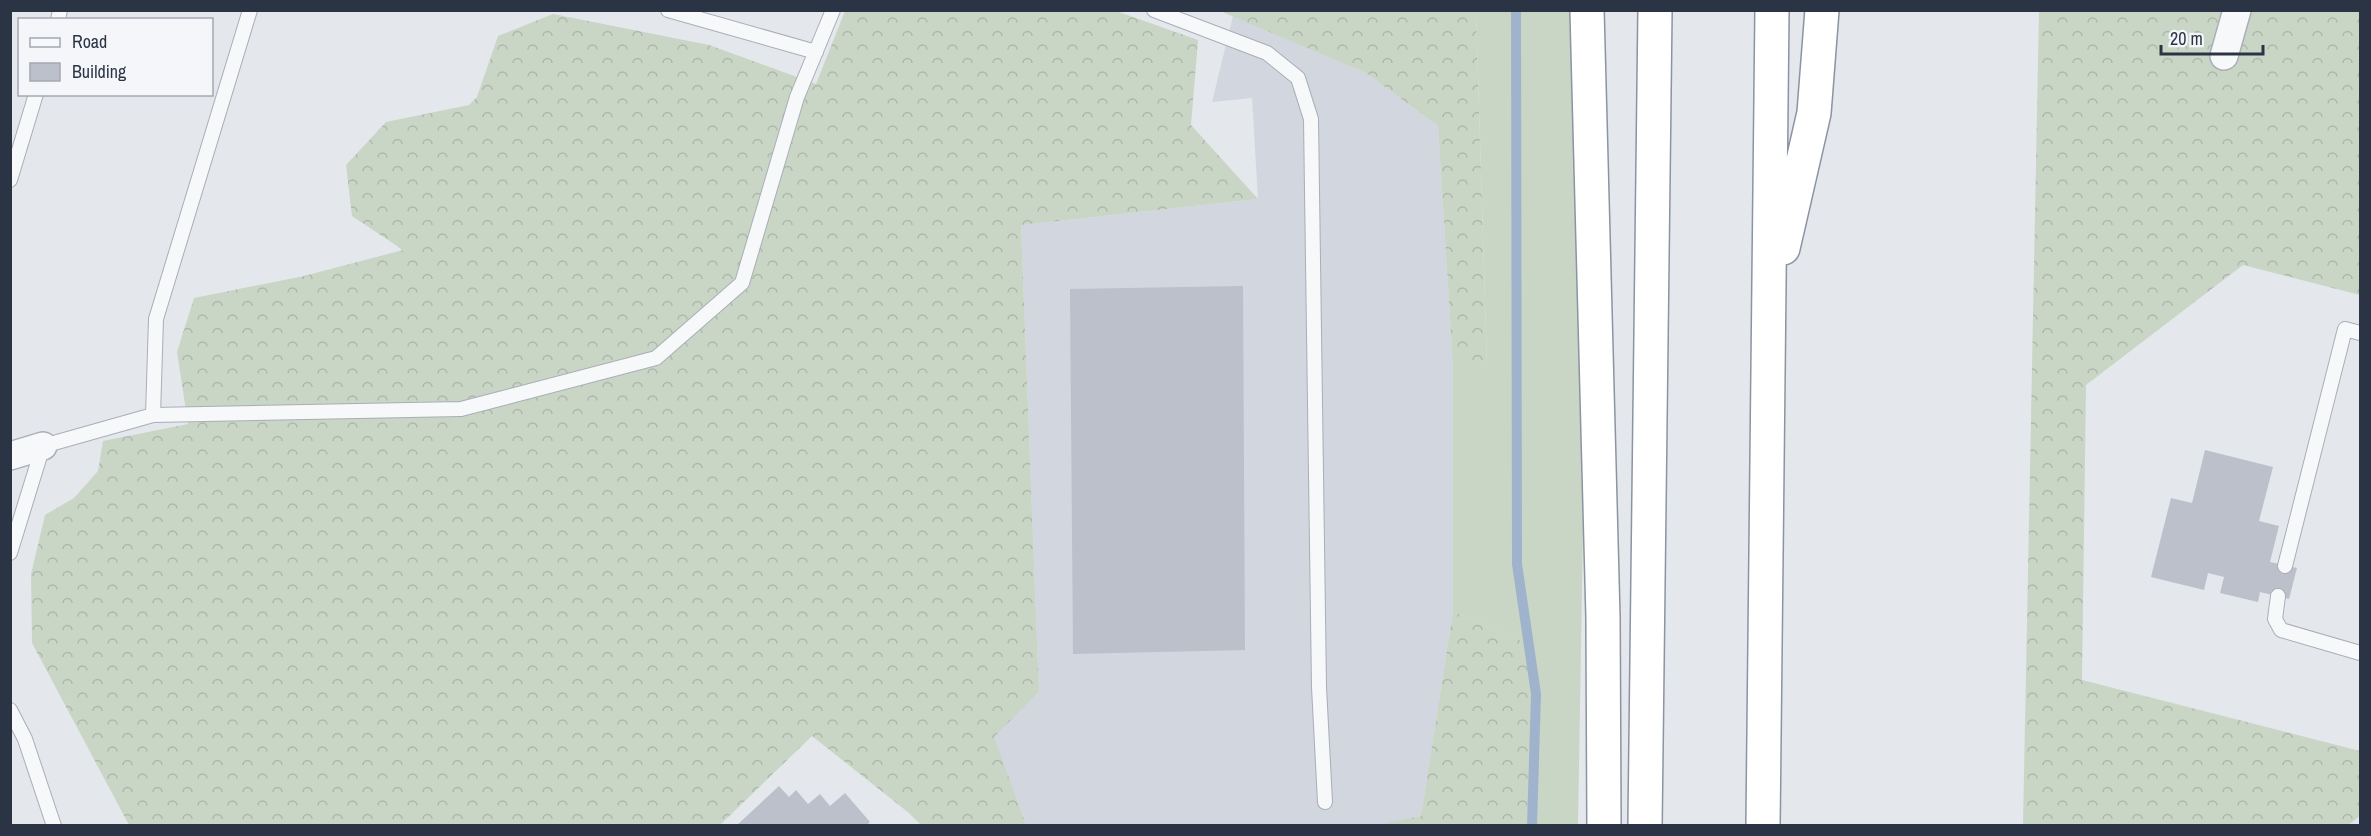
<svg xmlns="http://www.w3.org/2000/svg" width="2371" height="836" font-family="'Archivo Narrow',sans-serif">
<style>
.built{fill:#d2d6de}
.grass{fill:#c9d6c5}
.forest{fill:url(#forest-crowns)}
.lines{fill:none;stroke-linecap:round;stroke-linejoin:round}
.stream{stroke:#9fb4cc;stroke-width:10}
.building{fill:#bbc0ca}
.lane-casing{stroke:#a9aeb7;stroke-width:16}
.street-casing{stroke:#a9aeb7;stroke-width:30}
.highway-casing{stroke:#8b94a3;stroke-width:36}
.lane{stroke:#f7f8fa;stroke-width:14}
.street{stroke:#f7f8fa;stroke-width:27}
.highway{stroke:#fff;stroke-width:33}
</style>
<defs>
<pattern id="forest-crowns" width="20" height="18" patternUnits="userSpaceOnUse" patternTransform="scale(1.5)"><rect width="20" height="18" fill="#c9d6c5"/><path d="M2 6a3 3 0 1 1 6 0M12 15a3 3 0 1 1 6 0" fill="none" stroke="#adb8ab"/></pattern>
</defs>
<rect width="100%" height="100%" fill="#e4e7ec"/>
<path class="built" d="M1233 16 1366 73 1438 126 1453 367V611L1421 816 1376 826 1026 825 993 737 1039 692 1021 225 1258 199 1252 98 1212 102Z"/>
<path class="grass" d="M1476 11H1570L1586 353 1578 825H1531L1532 646 1453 611V367L1487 366Z"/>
<path class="forest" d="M845 11H1116L1198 40 1191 125 1258 199 1021 225 1039 692 994 737 1026 825H921L909 813 812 736 720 825H129L32 643 31 574 45 515 74 498 98 471 103 441 188 424 177 352 194 298 304 276 403 250 352 216 346 165 386 122 469 105 477 97 498 36 553 14 709 45 816 84Z
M1220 11H1476L1487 367H1453L1438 126 1366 73Z
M2039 11H2360V295L2243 265 2086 385 2082 680 2360 751V816L2347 826H2023Z
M1453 611 1533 646 1531 825H1376L1421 816Z"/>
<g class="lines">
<path class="stream" d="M1516 10 1517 564 1536 694 1532 826"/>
</g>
<path class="building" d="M1243 286 1245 650 1073 654 1070 289Z
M2205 450 2273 467 2259 521 2279 526 2270 562 2297 568 2289 599 2260 592 2258 602 2220 593 2224 577 2208 573 2204 590 2151 577 2171 498 2192 503Z
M779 786 789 797 796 790 808 804 820 794 830 806 845 793 870 822 866 826H736Z"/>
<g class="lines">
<defs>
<path id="lane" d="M668 10 816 52
M1154 10 1267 53 1298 78 1311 119 1319 687 1325 802
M58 20 60 10
M10 180 36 94
M153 415 156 319 250 10
M10 553 43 446 153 415 461 409 656 358 742 283 797 97 833 10
M2285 566 2345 329 2360 333
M2278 596 2275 619 2281 630 2360 653
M10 710 25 739 54 826"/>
<path id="street" d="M2224 56 2237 10
M10 456 43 446"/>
<path id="highway" d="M1587 10 1603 618 1604 826
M1783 248 1814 113 1822 10
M1645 826 1655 10
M1763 826 1772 10"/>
</defs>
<use href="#lane" class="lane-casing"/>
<use href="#street" class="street-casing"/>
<use href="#highway" class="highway-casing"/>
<use href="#lane" class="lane"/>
<use href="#street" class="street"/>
<use href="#highway" class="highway"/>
</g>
<rect width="2371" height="836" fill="none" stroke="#2b3445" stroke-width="24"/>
<rect x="18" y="18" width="195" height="78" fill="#f4f6f9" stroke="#a4a8b1" stroke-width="1.5"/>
<rect x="30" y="38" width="30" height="9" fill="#f7f8fa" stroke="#a4a8b1" stroke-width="1.5"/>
<text x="72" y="48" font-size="18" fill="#2b3445">Road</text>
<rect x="30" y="63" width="30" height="18" fill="#bbc0ca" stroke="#a4a8b1" stroke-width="1.5"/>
<text x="72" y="78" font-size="18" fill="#2b3445">Building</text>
<path d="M2161 45v9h102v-9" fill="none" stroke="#2b3445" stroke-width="3"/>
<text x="2170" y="45" font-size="18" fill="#2b3445" stroke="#f4f6f9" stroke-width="4.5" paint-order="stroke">20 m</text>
</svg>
